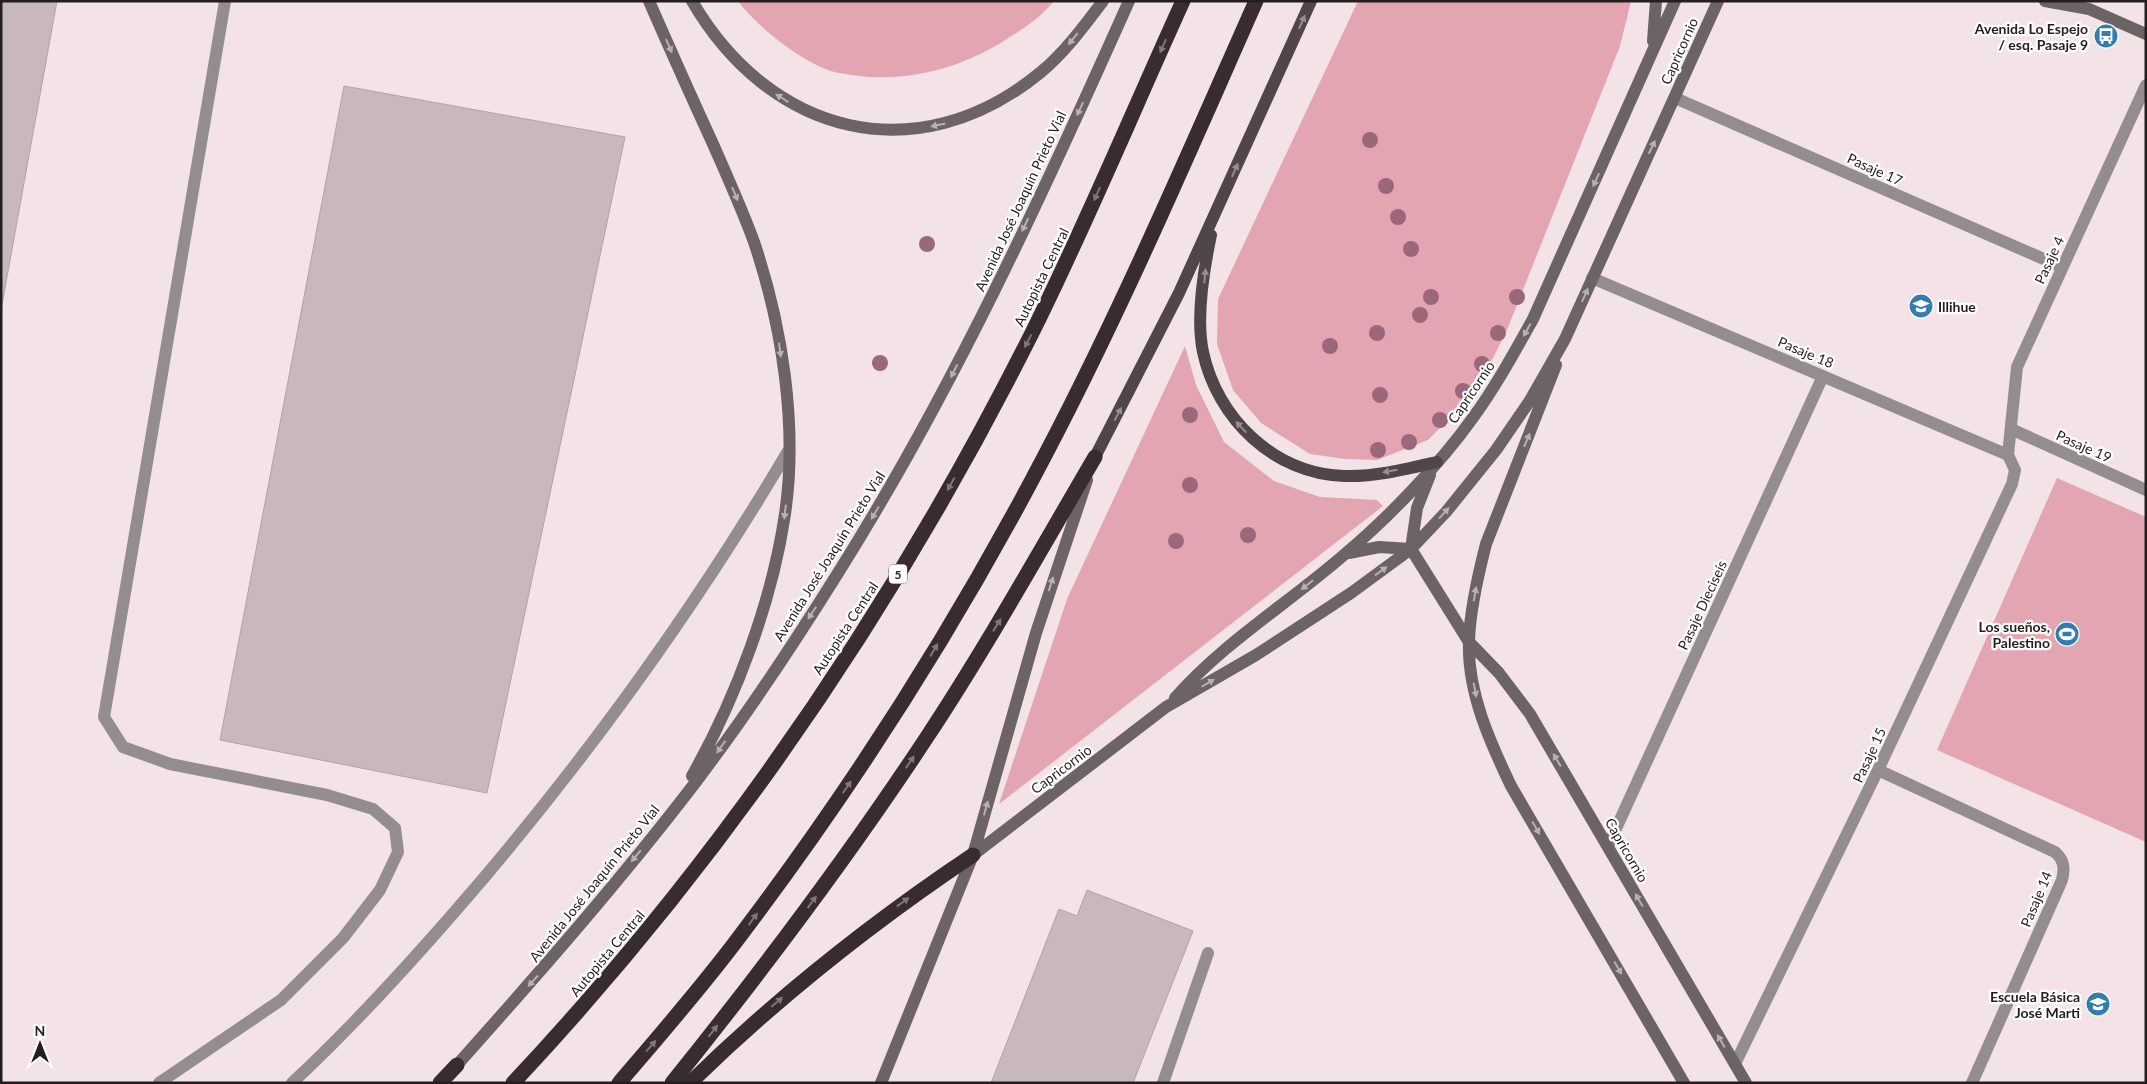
<svg xmlns="http://www.w3.org/2000/svg" width="2147" height="1084" font-family="Lato,sans-serif">
<style>
.green{fill:#e3a5b1}
.building{fill:#c8b8bb;stroke:#b1a2a4}
.lines{fill:none;stroke-linecap:round;stroke-linejoin:round}
.lane{stroke:#948d8e;stroke-width:12}
.street{stroke:#948d8e;stroke-width:12}
.secondary{stroke:#6c6364;stroke-width:12}
.primary{stroke:#504547;stroke-width:12}
.highway{stroke:#382c2e;stroke-width:15}
.tree{fill:#9a687a}
.oneway{fill:#968f91}
.oneway2{fill:#b6b1b2}
.oneway3{fill:#7e7677}
.labels{text-anchor:middle;dominant-baseline:central;stroke-width:4.5;stroke-linejoin:round;paint-order:stroke}
.shield{fill:#fff;stroke:#666262;stroke-width:1}
.shield-label{font-size:12px;font-weight:bold;fill:#241e1f}
.poi-label{font-size:14px;font-weight:bold;fill:#241e1f;stroke:#fff;text-anchor:end}
.street-label{font-size:14px;fill:#241e1f;stroke:#fff}
</style>
<rect width="100%" height="100%" fill="#f3e3e6"/>
<path class="green" d="M738 1H1054C1042 16 1026 27 1010 37 958 71 901 85 839 73 807 67 757 27 738 1Z
M1358 1H1631L1620 46 1507 330 1476 392 1428 440 1377 460 1345 459 1310 454 1261 423 1233 390 1217 344 1218 299Z
M1185 346 1196 385 1224 442 1274 481 1320 497 1377 500 1383 506 999 804 1067 599Z
M2057 478 2146 517V842L1937 750Z"/>
<path class="building" d="M1 1H57L1 310Z
M344 86 625 137 487 793 220 740Z
M1087 890 1193 931 1133 1083H991L1059 909 1077 916Z"/>
<g class="lines">
<path class="lane" d="M159 1083 281 1000 343 938 380 890 398 852 395 828 373 809 327 795 170 764 123 747 104 717 225 1
M292 1083C362 1018 426 946 488 873 599 741 700 600 788 451
M1163 1083 1208 953"/>
<path class="street" d="M1675 98 2062 267
M1592 278 2008 455
M2011 429 2146 490
M2008 455 2017 367 2146 85
M1878 770 2055 852C2064 860 2065 868 2062 880L1972 1083
M1608 846 1823 376
M1735 1064 1878 770 2012 484 2015 470 2008 455"/>
<path class="secondary" d="M649 1C670 49 691 96 713 144 727 176 742 209 754 242 782 325 798 426 785 514 772 602 736 698 692 776
M692 1C770 135 917 174 1041 72 1065 52 1084 26 1103 1
M2045 1 2089 9 2146 34
M1653 41 1656 1
M1556 365 1486 544C1478 575 1470 609 1469 641 1467 692 1490 742 1511 786L1684 1083
M1411 549 1469 642 1499 673 1530 714 1746 1083
M1411 549 1417 508 1430 475
M1349 553 1379 547 1411 549
M1175 698C1224 642 1289 603 1345 554 1388 518 1439 465 1472 419 1495 388 1514 353 1533 319L1675 1
M973 855 1166 707 1256 655 1351 593 1411 549 1446 512 1496 450 1529 402 1565 339 1718 1
M457 1065C539 973 620 881 695 783 746 716 793 645 838 573 952 392 1042 196 1129 1
M881 1083 973 855 1036 633 1087 480"/>
<path class="primary" d="M1211 235C1204 268 1196 319 1203 352 1217 418 1274 474 1344 476 1375 477 1407 469 1437 462
M1095 457 1179 293 1311 1"/>
<path class="highway" d="M440 1083 457 1065
M513 1083C723 859 897 603 1034 329 1087 222 1133 111 1183 1
M619 1083C660 1035 702 987 740 936 849 792 948 638 1033 478 1116 323 1185 161 1256 1
M672 1083C762 971 848 857 927 737 987 646 1040 551 1095 457
M690 1083C779 996 870 924 973 855"/>
</g>
<g class="tree">
<circle cx="1370" cy="140" r="8"/>
<circle cx="1386" cy="186" r="8"/>
<circle cx="1398" cy="217" r="8"/>
<circle cx="927" cy="244" r="8"/>
<circle cx="1411" cy="249" r="8"/>
<circle cx="1431" cy="297" r="8"/>
<circle cx="1517" cy="297" r="8"/>
<circle cx="1420" cy="315" r="8"/>
<circle cx="1377" cy="333" r="8"/>
<circle cx="1498" cy="333" r="8"/>
<circle cx="1330" cy="346" r="8"/>
<circle cx="880" cy="363" r="8"/>
<circle cx="1482" cy="364" r="8"/>
<circle cx="1463" cy="391" r="8"/>
<circle cx="1380" cy="395" r="8"/>
<circle cx="1190" cy="415" r="8"/>
<circle cx="1440" cy="420" r="8"/>
<circle cx="1409" cy="442" r="8"/>
<circle cx="1378" cy="450" r="8"/>
<circle cx="1190" cy="485" r="8"/>
<circle cx="1248" cy="535" r="8"/>
<circle cx="1176" cy="541" r="8"/>
</g>
<defs><path id="oneway-solid" d="M-6-.8H1V-3.2L6.5 0L1 3.2V.8H-6Z" transform="scale(1.25)"/></defs>
<g class="oneway">
<use href="#oneway-solid" transform="translate(1302 22) rotate(-66)"/>
<use href="#oneway-solid" transform="translate(1235 170) rotate(-66)"/>
<use href="#oneway-solid" transform="translate(1205 276) rotate(-84)"/>
<use href="#oneway-solid" transform="translate(1118 414) rotate(-62)"/>
<use href="#oneway-solid" transform="translate(1241 427) rotate(-133)"/>
<use href="#oneway-solid" transform="translate(1390 471) rotate(170)"/>
</g>
<g class="oneway2">
<use href="#oneway-solid" transform="translate(1073 39) rotate(129)"/>
<use href="#oneway-solid" transform="translate(669 46) rotate(66)"/>
<use href="#oneway-solid" transform="translate(782 98) rotate(-148)"/>
<use href="#oneway-solid" transform="translate(1080 109) rotate(115)"/>
<use href="#oneway-solid" transform="translate(938 125) rotate(168)"/>
<use href="#oneway-solid" transform="translate(1652 147) rotate(-65)"/>
<use href="#oneway-solid" transform="translate(1596 180) rotate(114)"/>
<use href="#oneway-solid" transform="translate(735 194) rotate(67)"/>
<use href="#oneway-solid" transform="translate(1025 225) rotate(115)"/>
<use href="#oneway-solid" transform="translate(1585 295) rotate(-66)"/>
<use href="#oneway-solid" transform="translate(1527 330) rotate(119)"/>
<use href="#oneway-solid" transform="translate(780 350) rotate(82)"/>
<use href="#oneway-solid" transform="translate(954 371) rotate(117)"/>
<use href="#oneway-solid" transform="translate(1527 440) rotate(-67)"/>
<use href="#oneway-solid" transform="translate(785 512) rotate(97)"/>
<use href="#oneway-solid" transform="translate(875 513) rotate(121)"/>
<use href="#oneway-solid" transform="translate(1444 513) rotate(-48)"/>
<use href="#oneway-solid" transform="translate(1381 571) rotate(-36)"/>
<use href="#oneway-solid" transform="translate(1051 584) rotate(-72)"/>
<use href="#oneway-solid" transform="translate(1307 585) rotate(142)"/>
<use href="#oneway-solid" transform="translate(1475 594) rotate(-80)"/>
<use href="#oneway-solid" transform="translate(812 613) rotate(123)"/>
<use href="#oneway-solid" transform="translate(1208 683) rotate(-30)"/>
<use href="#oneway-solid" transform="translate(1475 690) rotate(79)"/>
<use href="#oneway-solid" transform="translate(721 747) rotate(125)"/>
<use href="#oneway-solid" transform="translate(1557 760) rotate(-121)"/>
<use href="#oneway-solid" transform="translate(986 808) rotate(-74)"/>
<use href="#oneway-solid" transform="translate(1536 828) rotate(60)"/>
<use href="#oneway-solid" transform="translate(636 856) rotate(130)"/>
<use href="#oneway-solid" transform="translate(1639 900) rotate(-120)"/>
<use href="#oneway-solid" transform="translate(1618 968) rotate(60)"/>
<use href="#oneway-solid" transform="translate(533 981) rotate(132)"/>
<use href="#oneway-solid" transform="translate(1721 1041) rotate(-120)"/>
</g>
<g class="oneway3">
<use href="#oneway-solid" transform="translate(1163 46) rotate(114)"/>
<use href="#oneway-solid" transform="translate(1097 194) rotate(114)"/>
<use href="#oneway-solid" transform="translate(1028 341) rotate(118)"/>
<use href="#oneway-solid" transform="translate(951 484) rotate(119)"/>
<use href="#oneway-solid" transform="translate(997 625) rotate(-58)"/>
<use href="#oneway-solid" transform="translate(934 650) rotate(-59)"/>
<use href="#oneway-solid" transform="translate(910 762) rotate(-56)"/>
<use href="#oneway-solid" transform="translate(847 787) rotate(-56)"/>
<use href="#oneway-solid" transform="translate(812 902) rotate(-54)"/>
<use href="#oneway-solid" transform="translate(903 902) rotate(-36)"/>
<use href="#oneway-solid" transform="translate(753 919) rotate(-54)"/>
<use href="#oneway-solid" transform="translate(777 1002) rotate(-40)"/>
<use href="#oneway-solid" transform="translate(713 1031) rotate(-52)"/>
<use href="#oneway-solid" transform="translate(651 1046) rotate(-49)"/>
</g>
<defs>
<symbol id="bus-disc" viewBox="-11 -11 22 22"><circle r="9.5" fill="#327db0" stroke="#fff"/><path d="M-5-6H5V4H4V6H2V4H-2V6H-4V4H-5ZM-3.5-4V0h7V-4ZM-3.5 1.2v1.5H-2V1.2ZM2 1.2v1.5H3.5V1.2Z" fill="#fff"/></symbol>
<symbol id="school-disc" viewBox="-11 -11 22 22"><circle r="9.5" fill="#327db0" stroke="#fff"/><path d="M0-5L7-2L0 1L-7-2ZM-4 1L0 2.5L4 1V4Q0 6-4 4Z" fill="#fff"/></symbol>
<symbol id="stadium-disc" viewBox="-11 -11 22 22"><circle r="9.5" fill="#327db0" stroke="#fff"/><path d="M0-5a6.5 5 0 1 0 0 10a6.5 5 0 1 0 0-10ZM-3.5-1.8h7v3.6h-7Z" fill="#fff"/></symbol>
</defs>
<g fill-rule="evenodd">
<use href="#bus-disc" x="2092" y="22" width="28" height="28"/>
<use href="#school-disc" x="1907" y="292" width="28" height="28"/>
<use href="#stadium-disc" x="2053" y="620" width="28" height="28"/>
<use href="#school-disc" x="2084" y="990" width="28" height="28"/>
</g>
<g class="labels">
<rect class="shield" x="889" y="564.5" width="18" height="19" rx="4"/>
<g class="shield-label">
<text x="898" y="574">5</text>
</g>
<g class="poi-label">
<text x="2088" y="28">Avenida Lo Espejo<tspan x="2088" dy="16">/ esq. Pasaje 9</tspan></text>
<text x="1938" y="306" text-anchor="start">Illihue</text>
<text x="2050" y="626">Los sueños,<tspan x="2050" dy="16">Palestino</tspan></text>
<text x="2080" y="996">Escuela Básica<tspan x="2080" dy="16">José Marti</tspan></text>
</g>
<g class="street-label">
<text transform="translate(1679 51) rotate(-66)">Capricornio</text>
<text transform="translate(1875 169) rotate(24)">Pasaje 17</text>
<text transform="translate(1020 201) rotate(-65)">Avenida José Joaquín Prieto Vial</text>
<text transform="translate(2049 260) rotate(-65)">Pasaje 4</text>
<text transform="translate(1041 277) rotate(-64)">Autopista Central</text>
<text transform="translate(1806 352) rotate(23)">Pasaje 18</text>
<text transform="translate(1471 392) rotate(-56)">Capricornio</text>
<text transform="translate(2084 446) rotate(24)">Pasaje 19</text>
<text transform="translate(829 556) rotate(-58)">Avenida José Joaquín Prieto Vial</text>
<text transform="translate(1702 605) rotate(-65)">Pasaje Dieciseís</text>
<text transform="translate(845 628) rotate(-57)">Autopista Central</text>
<text transform="translate(1869 755) rotate(-65)">Pasaje 15</text>
<text transform="translate(1061 769) rotate(-37)">Capricornio</text>
<text transform="translate(1627 850) rotate(60)">Capricornio</text>
<text transform="translate(594 883) rotate(-51)">Avenida José Joaquín Prieto Vial</text>
<text transform="translate(2036 899) rotate(-67)">Pasaje 14</text>
<text transform="translate(607 953) rotate(-50)">Autopista Central</text>
</g>
</g>
<rect width="2147" height="1084" fill="none" stroke="#241e1f" stroke-width="5"/>
<g transform="translate(40 1044)" stroke="#ffffff" stroke-width="4" paint-order="stroke">
<path d="M0-4L9 19L0 12L-9 19Z" fill="#241e1f"/>
<text y="-8" font-size="14" font-weight="bold" text-anchor="middle" fill="#241e1f">N</text>
</g>
</svg>
